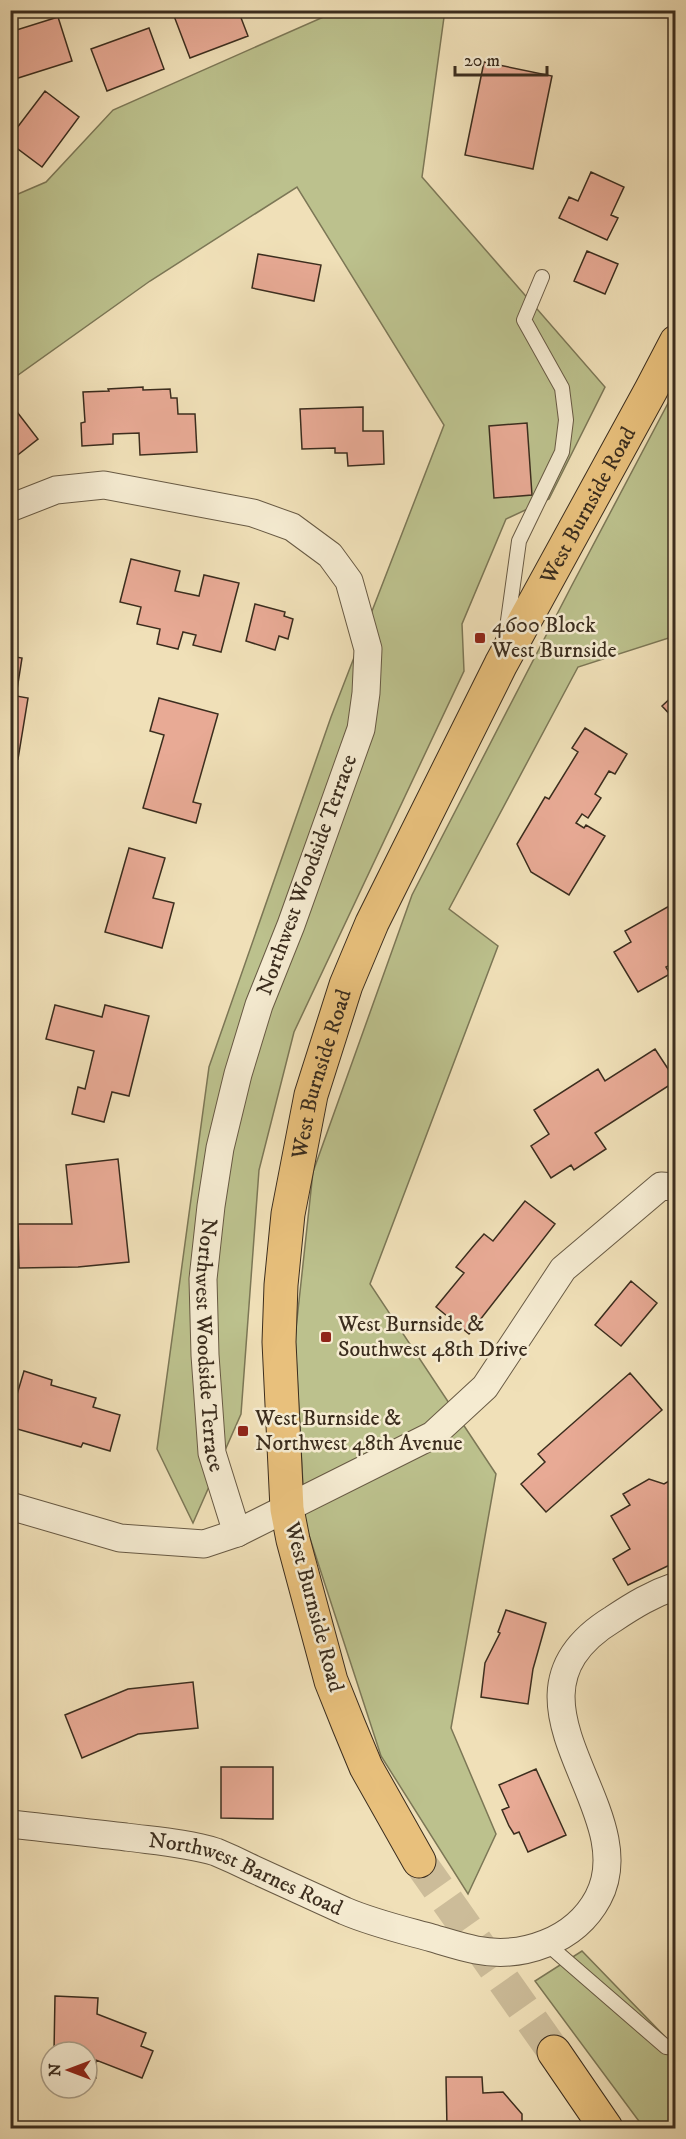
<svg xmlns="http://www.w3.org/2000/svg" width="686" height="2139" font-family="'IM FELL DW Pica',serif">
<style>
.green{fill:#bcc18d;stroke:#7c7756;stroke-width:1.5}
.building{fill:#e8aa95;stroke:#3b2d1e;stroke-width:1.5}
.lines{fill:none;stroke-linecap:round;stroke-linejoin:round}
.primary-tunnel{stroke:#ccbc99;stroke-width:33;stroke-dasharray:33 16;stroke-linecap:butt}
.service-casing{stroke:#685a44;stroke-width:16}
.minor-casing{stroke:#685a44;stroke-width:29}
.primary-casing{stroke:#3b2d1e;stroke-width:35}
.service{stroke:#f5ebd1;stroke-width:14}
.minor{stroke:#f5ebd1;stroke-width:27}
.primary{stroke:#e8c07c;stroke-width:33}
.poi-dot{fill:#8f2418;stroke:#f5ebd1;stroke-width:2}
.labels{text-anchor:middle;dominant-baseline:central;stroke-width:5;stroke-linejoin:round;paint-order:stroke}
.street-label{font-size:22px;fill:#3b2d1e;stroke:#f5ebd1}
.poi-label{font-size:22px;fill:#3b2d1e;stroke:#f5ebd1;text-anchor:start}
</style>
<rect width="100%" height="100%" fill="#f0e0b8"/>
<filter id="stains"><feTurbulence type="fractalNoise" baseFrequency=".00333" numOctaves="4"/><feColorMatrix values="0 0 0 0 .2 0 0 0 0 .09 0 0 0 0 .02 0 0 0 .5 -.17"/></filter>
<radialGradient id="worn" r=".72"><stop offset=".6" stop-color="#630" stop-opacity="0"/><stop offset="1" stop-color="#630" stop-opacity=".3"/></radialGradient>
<path class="green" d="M445 10 422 177 605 387 549 499 506 519 462 624 464 671 294 1032 259 1170 241 1414 193 1523 157 1449 209 1067 331 717 444 425 297 187 150 281 11 380V197L46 182 113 110 337 11Z
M675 390V636L578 667 449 909 498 946 370 1284 496 1474 451 1728 496 1834 468 1894 381 1756 305 1523 295 1338 313 1172 412 895 571 587Z
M582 1951 675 2047V2128H644L535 1981Z"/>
<path class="building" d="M190 10H238L248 36 190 58 174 16Z
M58 17 72 61 15 79 10 63V32Z
M149 28 164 69 107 91 91 49Z
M484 62 552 76 533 169 465 155Z
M45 91 79 117 42 167 10 143V137Z
M591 172 624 187 611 215 618 218 607 240 559 218 569 197 578 201Z
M587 251 618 264 605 294 574 281Z
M258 254 321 265 314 301 252 288Z
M143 387V390L170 389 171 398H177L178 414H195L197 452 140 455 139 433 113 434V444L82 446 81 423 85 422 83 392 109 391 108 389Z
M363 407V431H383L384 464 348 466 347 453H335V448L302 449 300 409Z
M14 408 38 439 10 461V411Z
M527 423 532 495 494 498 489 426Z
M131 559 180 571 175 591 199 596 204 575 239 583 221 652 193 645 196 635 183 632 178 649 157 644 160 629 137 624 141 607 120 602Z
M255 604 285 612 284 616 293 619 288 639 279 636 275 650 246 641Z
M10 656 22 658 16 696 28 698 18 759 10 757Z
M676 693V721L662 706Z
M159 698 218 714 193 802 201 804 196 823 143 808 164 735 150 731Z
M585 728 627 754 615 774 609 771 595 794 601 798 588 818 582 814 576 823 584 828 586 825 605 836 569 895 531 872 517 844 545 797 549 799 578 752 572 748Z
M129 848 165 858 153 898 174 903 162 948 105 932Z
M671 905 676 913V962L666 967 670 974 638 992 614 952 631 942 625 931Z
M55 1005 102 1017 105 1005 149 1016 129 1096 112 1092 104 1122 72 1114 78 1087 85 1089 94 1051 46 1039Z
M655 1049 676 1081 595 1133 606 1149 574 1170 571 1165 551 1178 531 1146 549 1134 534 1110 598 1069 605 1081Z
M118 1159 129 1262 78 1267 19 1268 18 1224H72L66 1165Z
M525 1201 555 1224 469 1334 436 1307 464 1273 456 1267 476 1243 484 1234 493 1241Z
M631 1281 657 1303 621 1346 595 1325Z
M24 1371 52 1380 51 1385 96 1398 93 1407 120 1415 110 1451 83 1443 81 1447 10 1427V1418Z
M630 1373 662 1410 546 1512 521 1484 545 1462 538 1454Z
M676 1477V1562L628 1585 613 1559 630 1549 611 1516 630 1505 623 1494 649 1479 664 1484Z
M506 1610 546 1623 533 1669 528 1704 481 1697 485 1663 500 1633 498 1632Z
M672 1653H676V1682Z
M193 1682 198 1728 138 1734 82 1758 65 1715 128 1689Z
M221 1767H273V1819L221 1818Z
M536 1769 566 1835 528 1852 519 1832 514 1834 509 1826 502 1810 509 1807 499 1785Z
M55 1996 98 1998 97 2014 146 2033 141 2046 153 2051 142 2078 96 2060V2078H87V2052H54Z
M446 2077H482L483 2093 503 2092 522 2114V2128H447Z"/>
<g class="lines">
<path class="primary-tunnel" d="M419 1861 554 2052"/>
<defs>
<path id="service" d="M506 635 519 541 562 452 566 420 562 388 524 320 542 277
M546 1943 666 2047 676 2048"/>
<g id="minor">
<path id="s1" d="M10 508 56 490 104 485 253 513 292 527 330 555 349 581 368 649 366 693 361 729 291 925 259 1005 238 1074 220 1148 211 1206 203 1279 205 1355 212 1453 237 1533"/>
<path d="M10 1506 120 1538 204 1544 237 1533 433 1435 485 1387 563 1269 661 1186 676 1187"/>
<path id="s2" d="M10 1824C49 1828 88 1833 126 1837 156 1841 187 1843 216 1852 228 1857 241 1863 253 1869 284 1883 314 1897 345 1911 373 1923 403 1930 432 1938 446 1942 461 1947 476 1950 522 1959 575 1941 598 1898 646 1808 482 1699 613 1619 634 1605 652 1594 676 1586"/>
</g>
<g id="primary">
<path id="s3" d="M419 1861 366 1767 349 1726 331 1681 293 1540 287 1509 279 1342 281 1285 288 1214 311 1095 346 985 372 923 501 664 651 390 676 342"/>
<path d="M554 2052 606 2128"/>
</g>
</defs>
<use href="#service" class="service-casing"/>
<use href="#minor" class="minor-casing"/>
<use href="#primary" class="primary-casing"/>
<use href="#service" class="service"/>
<use href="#minor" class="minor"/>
<use href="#primary" class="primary"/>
</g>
<g class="poi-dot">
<rect x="474" y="632" width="12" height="12" rx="3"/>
<rect x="320" y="1331" width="12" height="12" rx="3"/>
<rect x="237" y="1425" width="12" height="12" rx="3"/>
</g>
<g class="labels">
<g class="street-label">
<text stroke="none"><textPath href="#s3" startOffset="1448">West Burnside Road</textPath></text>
<text transform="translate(307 875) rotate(-70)">Northwest Woodside Terrace</text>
<text stroke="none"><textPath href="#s3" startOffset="818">West Burnside Road</textPath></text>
<text stroke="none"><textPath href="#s1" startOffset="1162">Northwest Woodside Terrace</textPath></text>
<text transform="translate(314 1607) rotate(75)">West Burnside Road</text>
<text stroke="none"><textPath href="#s2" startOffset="243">Northwest Barnes Road</textPath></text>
</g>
<g class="poi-label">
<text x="492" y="625">4600 Block<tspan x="492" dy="25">West Burnside</tspan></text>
<text x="338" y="1324">West Burnside &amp;<tspan x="338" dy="25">Southwest 48th Drive</tspan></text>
<text x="255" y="1418">West Burnside &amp;<tspan x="255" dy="25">Northwest 48th Avenue</tspan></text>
</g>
</g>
<rect width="686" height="2139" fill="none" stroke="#f0e0b8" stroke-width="36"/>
<rect x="12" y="12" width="662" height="2115" fill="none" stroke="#3b2d1e" stroke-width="3"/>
<rect x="18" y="18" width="650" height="2103" fill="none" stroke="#3b2d1e" stroke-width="1.5"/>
<g transform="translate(69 2070) rotate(270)"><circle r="28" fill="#f5ebd1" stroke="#ab9f89" stroke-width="1.5"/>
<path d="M0-4.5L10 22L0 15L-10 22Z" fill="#8f2418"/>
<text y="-9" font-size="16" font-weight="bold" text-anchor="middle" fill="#3b2d1e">N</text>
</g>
<path d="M455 66v9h92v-9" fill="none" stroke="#3b2d1e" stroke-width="3"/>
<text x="464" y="66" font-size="18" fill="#3b2d1e" stroke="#f5ebd1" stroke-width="4.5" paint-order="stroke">20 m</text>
<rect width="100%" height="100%" filter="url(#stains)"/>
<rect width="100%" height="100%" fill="url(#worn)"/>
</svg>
